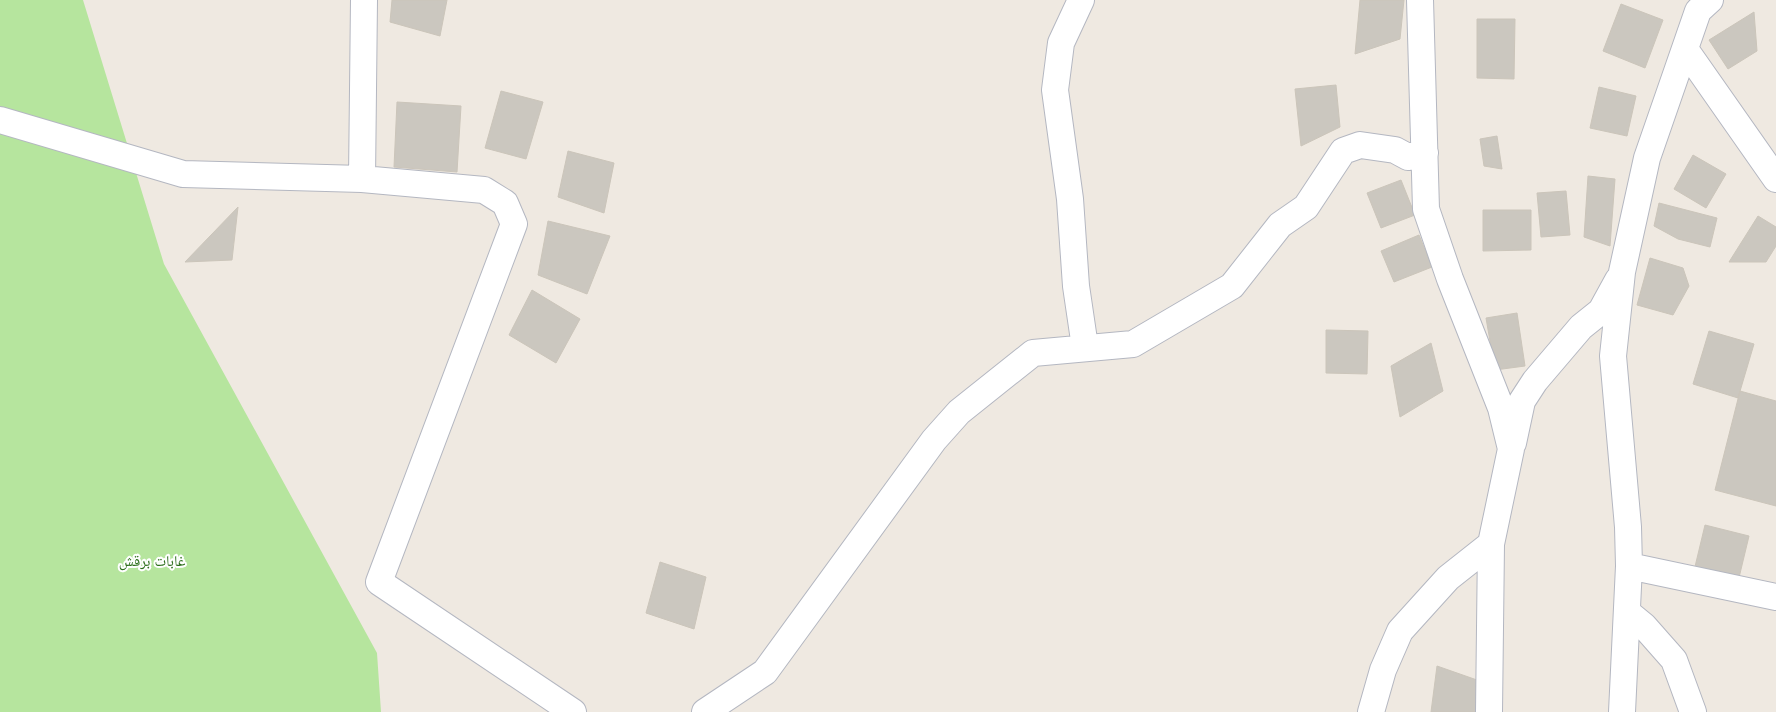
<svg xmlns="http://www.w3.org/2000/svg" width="1776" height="712" font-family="Quicksand,'Noto Naskh Arabic',sans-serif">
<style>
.green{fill:#b6e59e}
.building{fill:#cbc7bf;stroke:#cbc5ba}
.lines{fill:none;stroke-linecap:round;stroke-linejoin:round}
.minor-casing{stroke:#b4b7c1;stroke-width:28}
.minor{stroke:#fff;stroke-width:26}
.labels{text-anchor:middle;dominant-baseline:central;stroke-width:4;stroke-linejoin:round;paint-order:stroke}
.park-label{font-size:15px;fill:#2c6e1b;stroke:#fff}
</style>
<rect width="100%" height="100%" fill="#efe9e1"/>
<path class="green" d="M0 0H83L164 264 377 653 381 712H0Z"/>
<path class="building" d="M392 0H447L440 36 390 22Z
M1360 0H1404L1400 39 1355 54Z
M1621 4 1663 20 1645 68 1603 51Z
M1754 12 1757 51 1728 69 1709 40Z
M1477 19H1515L1514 79 1477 78Z
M1336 85 1340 127 1301 146 1295 89Z
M1599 87 1636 96 1627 136 1590 128Z
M501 91 543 102 526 159 485 148Z
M397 102 461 106 457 172 394 167Z
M1497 136 1502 169 1484 166 1480 139Z
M568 151 614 163 604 213 558 197Z
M1693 155 1726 174 1706 208 1674 189Z
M1588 176 1615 179 1610 246 1584 237Z
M1401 180 1415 215 1381 228 1367 193Z
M1566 191 1570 235 1541 237 1537 193Z
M1659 203 1717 218 1710 247 1678 239 1654 226Z
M238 207 232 260 185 262Z
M1483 210H1531V250L1483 251Z
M1758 216 1776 227V246L1766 262H1729Z
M548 221 610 236 587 294 538 275Z
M1419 235 1432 267 1394 282 1381 251Z
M1650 258 1683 268 1689 286 1673 315 1637 305Z
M532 290 580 319 556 363 509 335Z
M1517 313 1525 366 1495 370 1486 318Z
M1326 330 1368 331 1367 374 1326 373Z
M1709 331 1754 344 1738 398 1693 384Z
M1431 343 1443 391 1400 417 1391 366Z
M1740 391 1776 401V506L1715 490Z
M1705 525 1749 536 1737 586 1693 575Z
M660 562 706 577 694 629 646 613Z
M1437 666 1477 680V712H1431Z"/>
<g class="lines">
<defs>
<path id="minor" d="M1081 0 1061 43 1055 90 1070 199 1076 286 1085 347
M1685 49 1776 179
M0 120 183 174 362 179 484 190 505 203 514 224 379 582 573 712
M362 179 364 0
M1513 443 1522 401 1535 381 1581 327 1601 311 1618 280
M1629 566 1776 597
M1627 612 1644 626 1674 660 1693 712
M705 712 765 672 934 440 959 412 1033 353 1133 344 1232 286 1280 225 1306 207 1343 151 1360 145 1395 150 1408 157 1425 153
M1371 712 1383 670 1400 631 1448 578 1491 544 1511 449 1501 408 1450 279 1426 209 1420 0
M1489 712 1491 544
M1622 712 1629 566 1628 527 1613 356 1622 272 1647 158 1698 11 1710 0"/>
</defs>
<use href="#minor" class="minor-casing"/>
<use href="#minor" class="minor"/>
</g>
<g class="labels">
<g class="park-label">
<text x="152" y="560">غابات برقش</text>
</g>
</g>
</svg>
